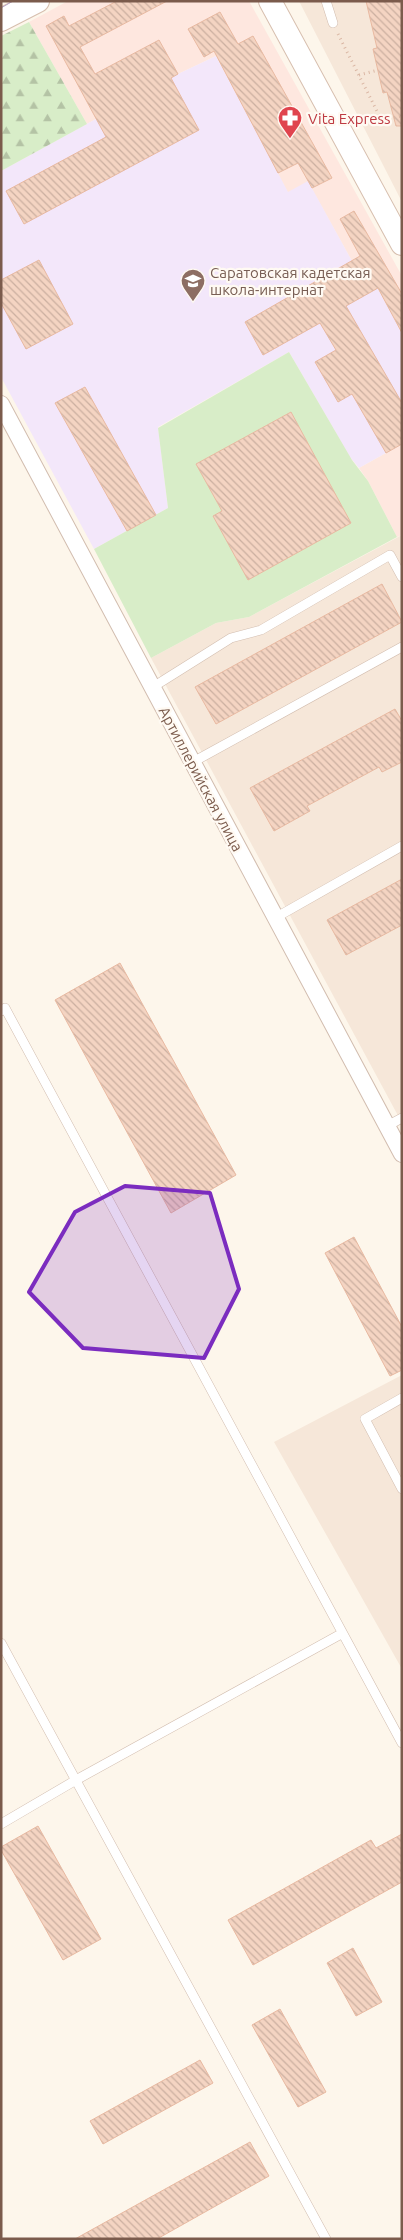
<svg xmlns="http://www.w3.org/2000/svg" width="403" height="2240" font-family="Ubuntu,sans-serif">
<style>
.residential{fill:#f6e7d9}
.commercial{fill:#fee7df}
.education{fill:#f3e7fa}
.green{fill:#d8edc8}
.forest{fill:url(#forest-firs)}
.building{fill:url(#building-back-hatch);stroke:#e8b9a1}
.lines{fill:none;stroke-linecap:round;stroke-linejoin:round}
.service-casing{stroke:#d2bdaf;stroke-width:10}
.minor-casing{stroke:#d2bdaf;stroke-width:18}
.secondary-casing{stroke:#d7bfaf;stroke-width:24}
.path{stroke:#dab7a4;stroke-width:3;stroke-dasharray:1 4;stroke-linecap:butt}
.service{stroke:#fff;stroke-width:9}
.minor{stroke:#fff;stroke-width:16}
.secondary{stroke:#fff;stroke-width:22}
.tram{stroke:#b8a7ca;stroke-width:1}
.marked{fill:#7b2cbf;fill-opacity:0.2;stroke:#7b2cbf;stroke-width:4;stroke-linejoin:round}
.labels{text-anchor:middle;dominant-baseline:central;stroke-width:4.5;stroke-linejoin:round;paint-order:stroke}
.health-label{font-size:15px;fill:#be3a42;stroke:#fffaf3;text-anchor:start}
.education-label{font-size:15px;fill:#785e54;stroke:#fffaf3;text-anchor:start}
.street-label{font-size:15px;fill:#7b5b4c;stroke:#fffaf3}
</style>
<defs>
<pattern id="forest-firs" width="22" height="20" patternUnits="userSpaceOnUse" patternTransform="scale(1.25)"><rect width="22" height="20" fill="#d8edc8"/><path d="M5 1l3.5 6h-7zM16 11l3.5 6h-7z" fill="#b4c3a5"/></pattern>
<pattern id="building-back-hatch" width="6" height="6" patternUnits="userSpaceOnUse" patternTransform="scale(1.25)"><rect width="6" height="6" fill="#f4d4c2"/><path d="M-1 5l2 2M0 0l6 6M5-1l2 2" fill="none" stroke="#cbafa0"/></pattern>
</defs>
<rect width="100%" height="100%" fill="#fdf6eb"/>
<path class="residential" d="M299 1H402V202Z
M402 535V1123L151 658 216 623 249 617Z
M402 1375V1669L274 1442Z"/>
<path class="commercial" d="M68 1H249L402 276V333L366 267 358 272 308 182 288 193 216 56 178 74 87 124 29 22Z
M402 444V535L397 537 368 481 359 468Z"/>
<path class="education" d="M216 56 288 192 308 181 358 272 366 267 402 333V444L359 468 350 457 289 352 158 427 168 508 94 549 1 377V171L178 74Z"/>
<path class="green" d="M289 352 352 460 368 481 397 537 249 617 216 623 151 658 94 549 168 508 158 428Z"/>
<path class="forest" d="M29 22 87 124 1 171V36Z"/>
<path class="building" d="M117 1H167L80 47 95 74 159 40 178 74 171 78 199 130 24 224 6 191 106 137 46 26 64 16 69 26Z
M366 1H402V126H396L387 92 383 93 373 49 377 48Z
M220 12 238 44 253 36 332 178 312 188 298 163 278 173 214 51 204 57 188 29Z
M354 211 402 294V333L378 288 346 306 402 403V444L386 453 352 394 338 402 315 362 336 350 320 323 263 355 245 322 360 256 340 219Z
M39 260 73 324 26 349 1 303V280Z
M85 387 156 515 127 531 55 403Z
M291 412 351 523 248 580 213 516 222 511 196 464Z
M382 584 402 622 216 724 195 687Z
M395 709 402 721V762L382 772 379 767 307 806 310 811 274 831 250 788Z
M402 879V925L346 955 327 920Z
M120 963 236 1175 171 1213 55 1000Z
M354 1237 402 1327V1370L390 1376 325 1253Z
M38 1826 101 1939 63 1960 1 1850V1847Z
M402 1834V1882L253 1965 228 1920 371 1840 376 1848Z
M353 1948 382 2002 356 2016 327 1963Z
M280 2009 326 2092 298 2107 252 2025Z
M200 2060 213 2083 103 2144 90 2121Z
M250 2142 269 2176 157 2239H75Z"/>
<g class="lines">
<defs>
<path id="service" d="M326 1 333 23
M153 687 231 638 261 630 390 555 402 577
M193 762 402 647
M275 918 402 846
M1 1011 5 1008 402 1743
M387 1126 402 1118
M402 1398 365 1419 402 1489
M1 1643 326 2239
M1 1824 76 1780 341 1634"/>
<path id="minor" d="M1 404 402 1154"/>
<path id="secondary" d="M270 1 402 244
M1 20 38 1"/>
</defs>
<use href="#service" class="service-casing"/>
<use href="#minor" class="minor-casing"/>
<use href="#secondary" class="secondary-casing"/>
<path class="path" d="M338 34 382 121 402 116
M359 75 378 70"/>
<use href="#service" class="service"/>
<use href="#minor" class="minor"/>
<use href="#secondary" class="secondary"/>
<path class="tram" d="M1 8 13 1"/>
</g>
<path class="marked" d="M125 1186 210 1193 239 1289 204 1358 83 1348 29 1292 75 1212Z"/>
<defs>
<symbol id="pharmacy-pin" viewBox="-11 -11 22 30"><path d="M0 17L-7.5 6A9.5 9.5 0 1 1 7.5 6Z" fill="#e0444e" stroke="#fffaf3"/><path d="M-2-6h4v4h4v4h-4v4h-4v-4h-4v-4h4Z" fill="#fff"/></symbol>
<symbol id="school-pin" viewBox="-11 -11 22 30"><path d="M0 17L-7.5 6A9.5 9.5 0 1 1 7.5 6Z" fill="#8d6e63" stroke="#fffaf3"/><path d="M0-5L7-2L0 1L-7-2ZM-4 1L0 2.5L4 1V4Q0 6-4 4Z" fill="#fff"/></symbol>
</defs>
<g fill-rule="evenodd">
<use href="#pharmacy-pin" x="276" y="104" width="28" height="38"/>
<use href="#school-pin" x="179" y="267" width="28" height="38"/>
</g>
<g class="labels">
<g class="health-label">
<text x="308" y="118">Vita Express</text>
</g>
<g class="education-label">
<text x="210" y="272">Саратовская кадетская<tspan x="210" dy="17">школа-интернат</tspan></text>
</g>
<g class="street-label">
<text transform="translate(201 779) rotate(62)">Артиллерийская улица</text>
</g>
</g>
<rect width="403" height="2240" fill="none" stroke="#7b5b4c" stroke-width="5"/>
</svg>
